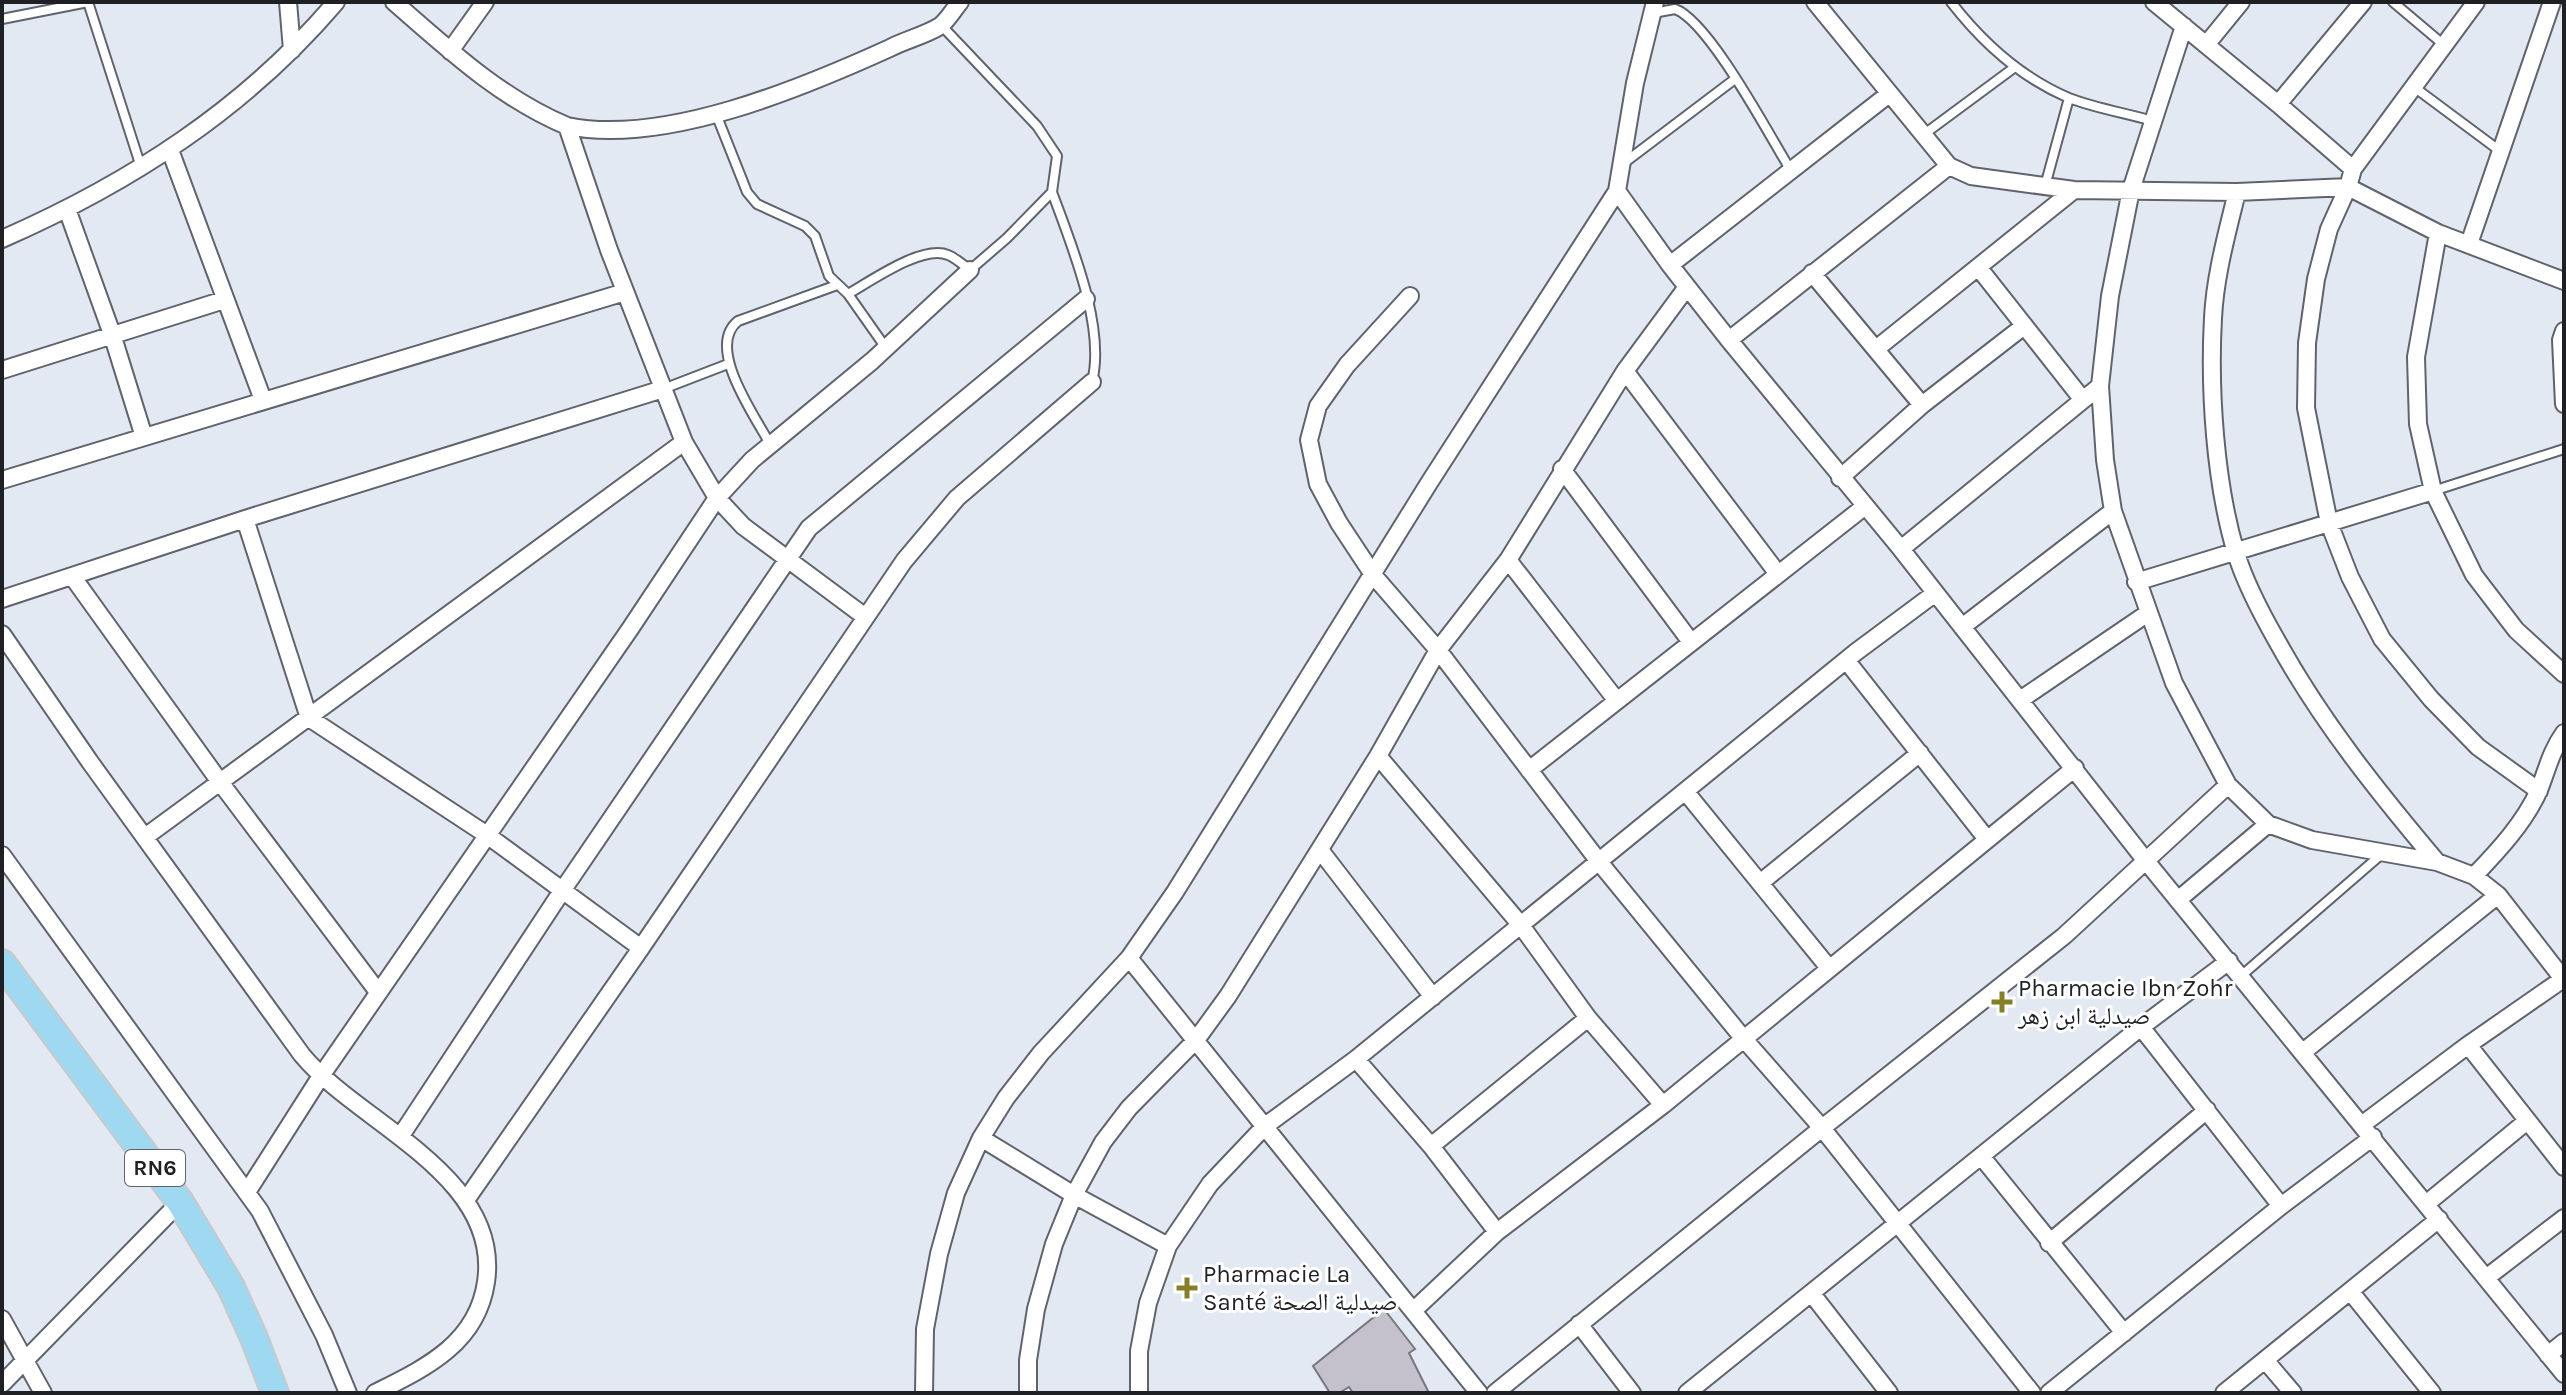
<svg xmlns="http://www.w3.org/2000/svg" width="2566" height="1395" font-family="Karla,'Noto Naskh Arabic',sans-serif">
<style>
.building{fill:#c4c1cc;stroke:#78767f;stroke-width:2}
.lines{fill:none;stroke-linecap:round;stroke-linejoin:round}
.service-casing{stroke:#5f646c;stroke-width:12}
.minor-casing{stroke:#5f646c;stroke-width:20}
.primary-casing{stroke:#c9c9ca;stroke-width:30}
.service{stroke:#fff;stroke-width:8}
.minor{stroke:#fff;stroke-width:16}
.primary{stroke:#9ed8f1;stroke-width:26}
.poi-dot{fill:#857f26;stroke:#fff;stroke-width:3}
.labels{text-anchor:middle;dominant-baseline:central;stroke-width:6;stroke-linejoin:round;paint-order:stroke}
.shield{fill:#fff;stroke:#626365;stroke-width:2}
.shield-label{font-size:22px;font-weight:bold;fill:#1e2023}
.poi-label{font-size:24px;fill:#1e2023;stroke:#fff;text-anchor:start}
</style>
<rect width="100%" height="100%" fill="#e3e9f2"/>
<path class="building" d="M1384 1309 1415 1349 1409 1353 1429 1393H1353L1349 1387 1339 1393H1330L1313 1366Z"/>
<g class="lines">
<defs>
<path id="service" d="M88 2 141 167
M1951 2C1982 42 2022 78 2069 98 2095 108 2125 113 2153 121
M2393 2 2444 45
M1653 13 1675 9C1709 21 1769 135 1790 169
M2 19 88 2
M2414 87 2500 151
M716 114 747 192 757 204 805 226 815 236 829 276 848 294 886 348
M1923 135 2015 67
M1624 163 1735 79
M2045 186 2069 98
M1052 192C1071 244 1106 327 1092 382
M848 294C871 281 923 244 948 255 956 258 963 265 970 270L1007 238 1052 192 1057 156 1037 126 941 25
M663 389 728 364
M770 444C755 416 705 347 738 321L837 285
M2433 491 2564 449
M2241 976 2383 853"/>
<path id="minor" d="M288 2 292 50
M394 2C448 49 500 98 567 126L609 250 684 442 717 498 743 526 864 616
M1815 2 1949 166 1971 176 2074 190 2237 192 2348 187 2438 233 2564 281
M2154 2 2278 104 2353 169
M2476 2 2353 169 2348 187 2329 229 2316 279 2307 343 2306 408 2329 523 2350 577 2382 639 2431 699 2478 747 2539 791
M2184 26 2131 190 2110 296 2100 386 2105 460 2113 511 2174 683 2228 785 2268 824 2312 840 2437 862 2474 876 2498 895 2564 980
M2206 45 2241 2
M450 51 485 2
M2278 104 2363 2
M567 126C664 146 802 88 890 48 905 40 926 35 940 26 948 20 954 9 960 2
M170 150 263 400
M1617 191 1670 265 1729 340 1901 549 2146 861 2564 1374
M2237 192C2227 233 2215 276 2213 318 2209 390 2215 483 2236 553 2245 583 2261 613 2277 641 2321 721 2378 792 2437 862
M67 209 112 334 144 437
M2438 233 2416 357 2418 424 2433 491 2474 575 2516 630 2564 674
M2 239C130 183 245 109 336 2
M2469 244 2552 2
M1670 265 1889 94
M1978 267 2083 400
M1812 273 1922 405
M1410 296 1347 365 1318 406 1309 440 1318 484 1339 523 1374 576 1438 650 1600 863 1743 1038 1822 1128 2032 1393
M2564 331 2561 340 2564 404
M1729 340 1949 166
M1876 349 2074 190
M2 370 224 300
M1625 371 1778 574
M1562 469 1691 642
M1840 478 1922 405 2024 326
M2 480 625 292
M245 519 309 718 487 835 641 948
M1901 549 2100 386
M1508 560 1617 701
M72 576 220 782 378 992
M2136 582 2433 491
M2 599 245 519 663 389
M1962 627 2113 511
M2 634 90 762 302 1055C358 1123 502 1175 486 1282 477 1344 425 1368 375 1393
M1846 660 1986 838
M2020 700 2148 613
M1378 756 1520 924 1588 1018 1663 1105
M1529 770 1864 507
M1685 791 1829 968
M145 837 684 442
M1320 850 1433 997
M2 855 260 1211 324 1335 348 1393
M2474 876C2498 851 2525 822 2539 790 2547 770 2551 751 2564 733
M1760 883 1920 753
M2179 899 2268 824
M1129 958 1479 1393
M2141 1027 2281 1206
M2468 1045 2564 1167
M2303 1052 2498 895
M1356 1059 1431 1146 1497 1232
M2363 1124 2468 1045 2563 979
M400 1137 562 891 809 528 1086 299
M981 1138 1074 1195 1168 1246
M1431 1146 1588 1018
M1981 1156 2124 1333
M247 1192 321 1076 630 629 717 498 752 460 872 361 970 270
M466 1200 641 948 904 561 957 498 1092 382
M2426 1204 2527 1121
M2049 1243 2207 1110
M2486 1278 2564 1218
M2350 1291 2432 1393
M1812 1294 1889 1393
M1414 1310 1497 1232 1663 1105 2075 768
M2 1319 43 1393
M1579 1324 1632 1393
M2548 1355 2564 1342
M2265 1360 2293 1393
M2 1384 180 1202
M924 1393 925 1329 939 1254 956 1193 981 1138 1006 1098 1041 1053 1129 958 1175 892 1429 483 1617 191 1635 83 1655 2
M1028 1393V1360L1036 1309 1054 1244 1074 1195 1103 1142 1129 1108 1196 1040 1228 996 1378 756 1438 650 1508 560 1625 371 1687 287
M1139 1393V1351L1148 1303 1168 1246 1210 1184 1265 1126 1356 1059 1856 652 1934 594
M1495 1393 1822 1128 2064 936 2228 785
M1687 1393 2141 1027 2229 961
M2049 1393 2281 1206 2373 1137
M2224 1393 2439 1219"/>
<path id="primary" d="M2 963 180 1202 231 1287 254 1338 275 1393"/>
</defs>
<use href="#service" class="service-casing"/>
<use href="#minor" class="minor-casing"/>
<use href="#primary" class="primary-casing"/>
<use href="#service" class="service"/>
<use href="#minor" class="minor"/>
<use href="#primary" class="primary"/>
</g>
<g class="poi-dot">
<path d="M1998 990h8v8h8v8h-8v8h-8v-8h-8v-8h8z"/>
<path d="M1183 1276h8v8h8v8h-8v8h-8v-8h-8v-8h8z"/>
</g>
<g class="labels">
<rect class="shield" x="125" y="1150" width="60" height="36" rx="6"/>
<g class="shield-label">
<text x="155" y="1168">RN6</text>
</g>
<g class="poi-label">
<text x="2018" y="988">Pharmacie Ibn Zohr<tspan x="2018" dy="28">صيدلية ابن زهر</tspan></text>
<text x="1203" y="1274">Pharmacie La<tspan x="1203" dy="28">Santé صيدلية الصحة</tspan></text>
</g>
</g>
<rect width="2566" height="1395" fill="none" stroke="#1e2023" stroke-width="8"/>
</svg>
